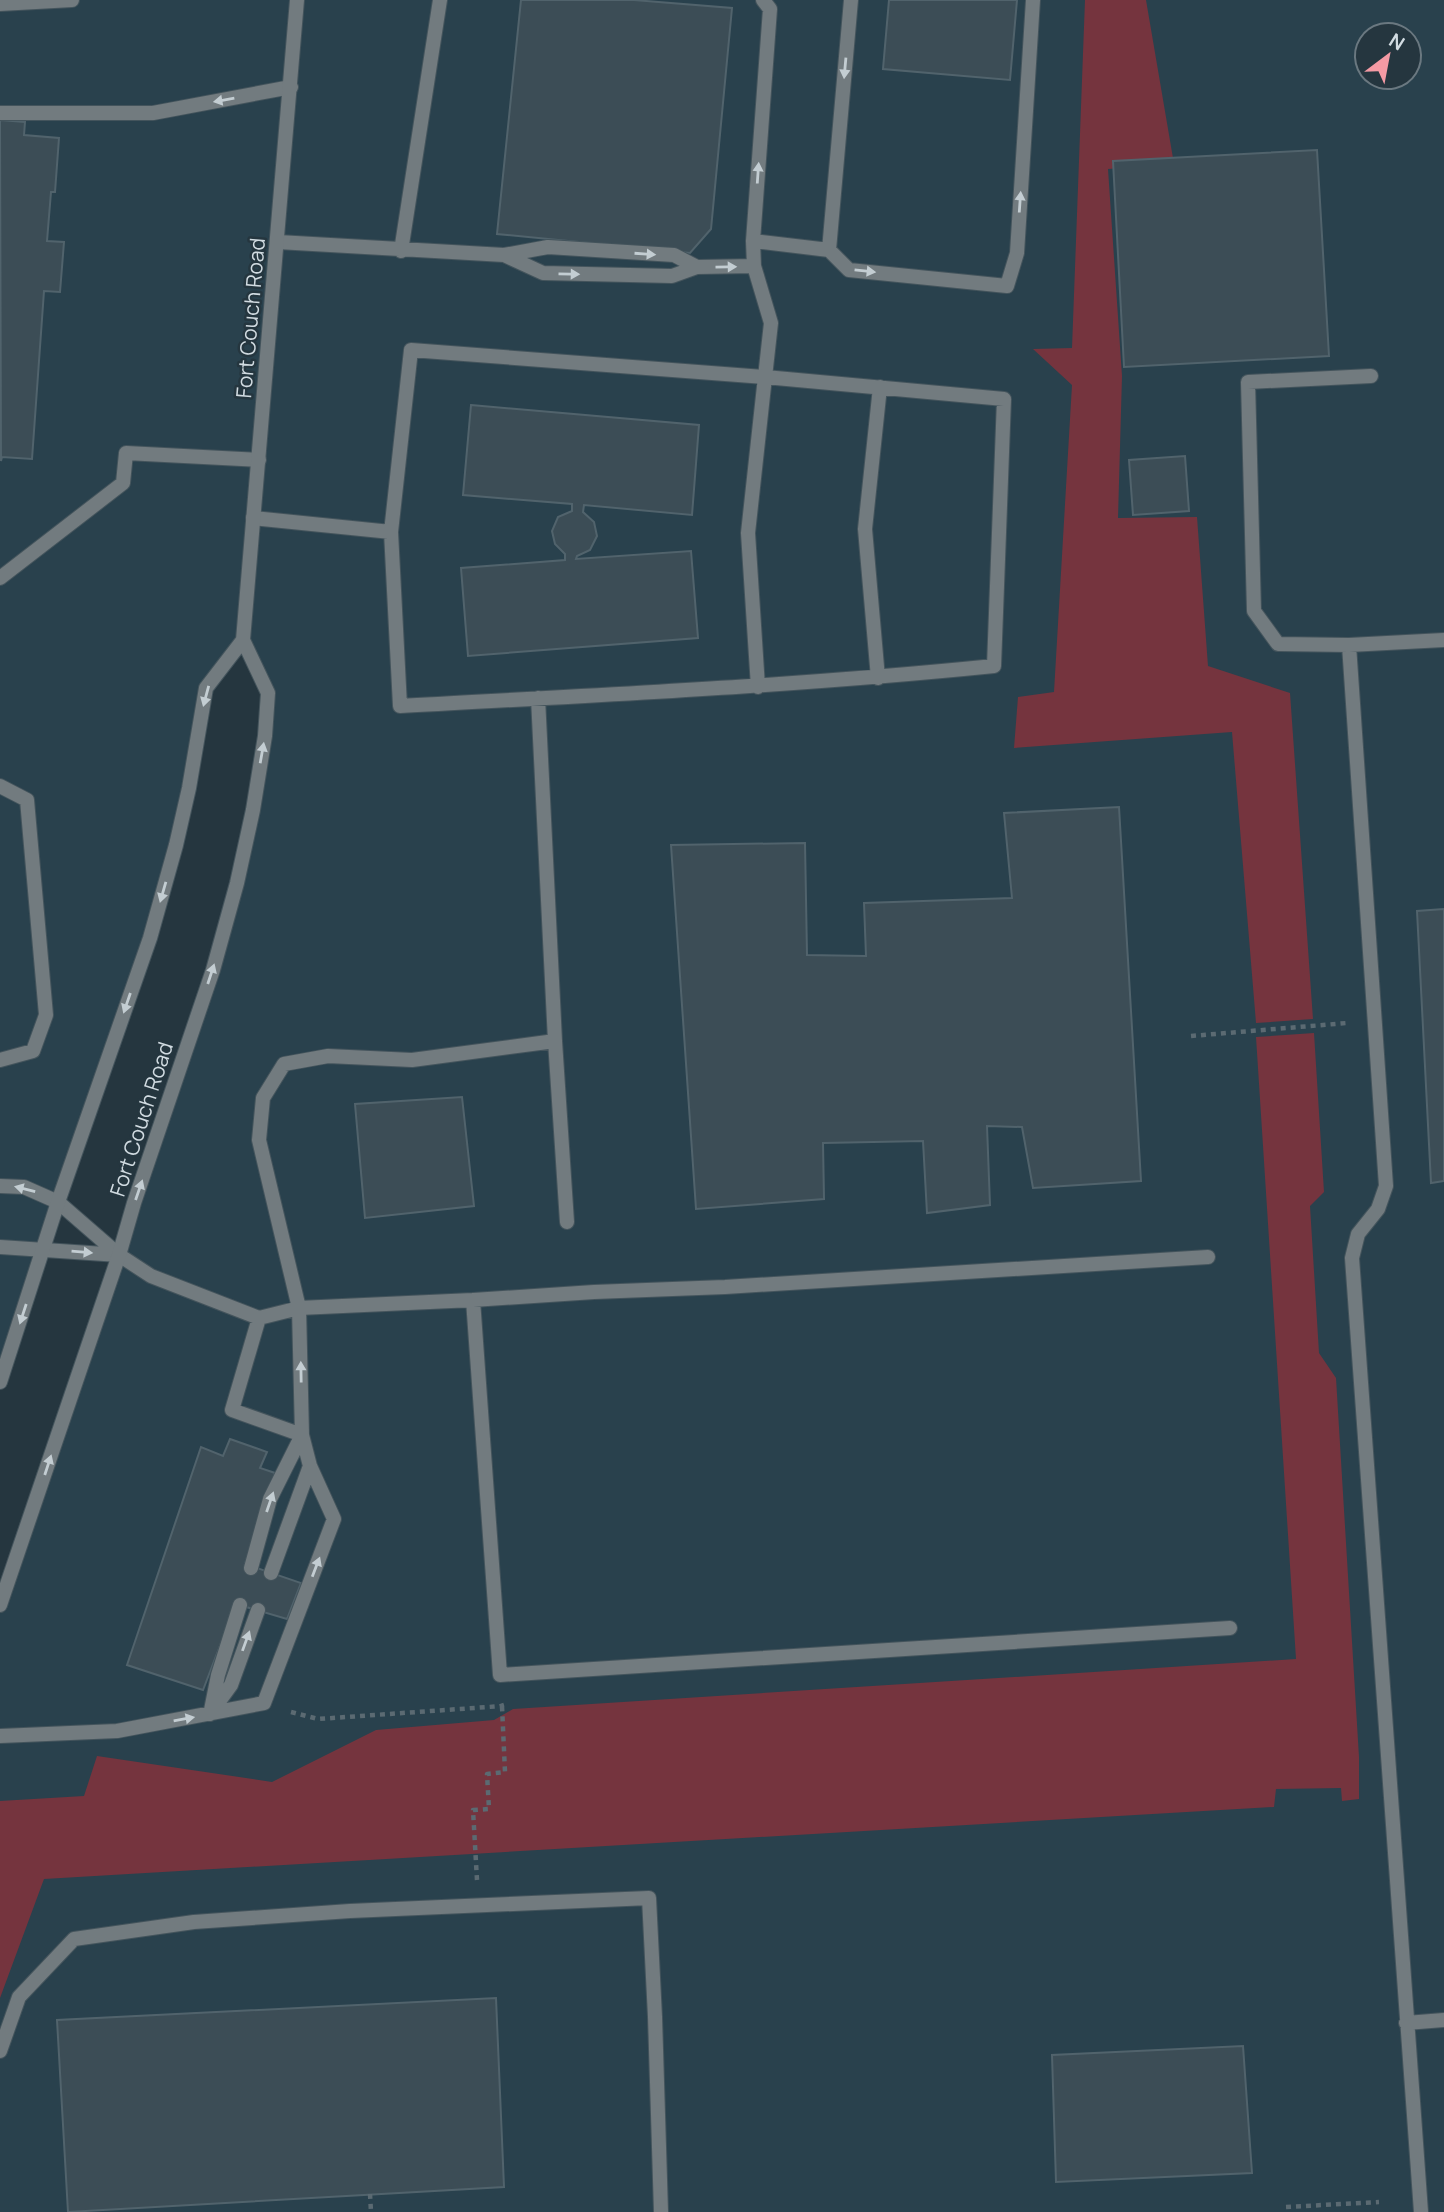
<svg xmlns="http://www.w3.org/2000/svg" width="1444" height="2212" font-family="Manrope,sans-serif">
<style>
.built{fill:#29414d;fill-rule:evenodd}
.green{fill:#75343e}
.building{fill:#3c4d56;stroke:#51636c;stroke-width:2}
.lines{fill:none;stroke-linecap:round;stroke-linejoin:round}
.service-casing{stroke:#44545c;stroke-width:16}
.tertiary-casing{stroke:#44545c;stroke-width:16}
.path{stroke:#5b6a72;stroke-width:4.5;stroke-dasharray:5 5;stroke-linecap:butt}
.service{stroke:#727b7f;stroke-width:14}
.tertiary{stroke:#727b7f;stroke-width:14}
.oneway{fill:#c3cdd2}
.labels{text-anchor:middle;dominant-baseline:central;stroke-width:5;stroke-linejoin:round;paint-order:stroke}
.street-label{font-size:21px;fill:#d1dbe1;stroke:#25363f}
</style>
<rect width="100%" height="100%" fill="#25363f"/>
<path class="built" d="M0 0H1444V2212H0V1605L237 883 268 693 243 640 206 688 176 845 0 1382ZM1367 35H1409V77H1367Z"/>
<path class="green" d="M1085 0H1146L1174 164 1108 169 1122 376 1118 518 1197 517 1208 666 1290 693 1313 1019 1256 1023 1232 732 1014 748 1018 697 1054 692 1072 385 1033 349 1072 348Z
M1314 1033 1324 1192 1310 1206 1319 1353 1336 1378 1359 1757V1799L1342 1801 1341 1788 1276 1789 1274 1807 44 1879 0 1998V1801L84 1796 97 1756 272 1782 376 1730 494 1720 513 1709 1296 1659 1256 1037Z"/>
<path class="building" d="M521 0H634L732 8 711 229 690 253 497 234Z
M889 0H1017L1010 80 883 69Z
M0 120 25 122 24 135 59 138 55 192H51L47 241 64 242 60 292 44 291 32 459 2 457 1 461Z
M1317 150 1329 356 1124 367 1113 161Z
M471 405 699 425 692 515 584 505 583 512 594 522 597 536 590 550 577 556 576 559 691 551 698 638 468 656 461 568 565 560V554L555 544 552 531 558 517 572 511V504L463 495Z
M1185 456 1189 511 1133 515 1129 460Z
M1119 807 1141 1181 1033 1188 1022 1127 987 1126 990 1205 927 1213 923 1141 823 1143 824 1199 696 1209 671 845 805 843 807 955 866 956 864 903 1012 898 1004 813Z
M1444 909V1181L1431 1183 1417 911Z
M462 1097 474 1206 365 1218 355 1104Z
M230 1439 267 1452 260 1468 275 1473 245 1564 301 1583 287 1619 236 1604 203 1690 127 1665 201 1447 223 1456Z
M496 1998 504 2187 68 2212 57 2020Z
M1243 2046 1252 2173 1056 2182 1052 2055Z"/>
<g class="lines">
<defs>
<path id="service" d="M851 0 829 250 849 270 1007 286 1017 253 1033 0
M0 4 72 0
M0 113H153L291 87
M753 241 829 250
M278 242 504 255 548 247 674 255 697 267
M401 251 440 0
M504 255 543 273 672 276 697 267 754 266
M1371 376 1248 382 1254 611 1278 644 1349 645 1444 640
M253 518 391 532 400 706C598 695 796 686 994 666L1004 399 765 377 771 323 754 266 753 241 770 9 763 0
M391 532 411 350 765 377 748 533 758 687
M0 578 123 483 126 453 259 460
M1349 645 1386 1186 1378 1209 1358 1234 1352 1258 1421 2212
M878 678 865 529 880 387
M538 698 555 1041 567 1222
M0 786 27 800 46 1015 33 1051 0 1060
M0 1186 24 1187 58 1202 119 1255 151 1276 259 1318 299 1308 473 1300 594 1292 725 1287 1208 1257
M0 1247 119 1255
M473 1300 500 1675 1230 1628
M259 1318 232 1410 302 1435
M251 1568 270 1499 302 1435
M271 1573 310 1466
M211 1710 218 1675 240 1605
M210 1714 231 1685 258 1610
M0 1736 117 1731 264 1703 334 1519 310 1466 302 1435 299 1308 259 1140 263 1098 284 1064 328 1056 412 1060 555 1041
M1406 2023 1444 2020
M0 2051 19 1997 74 1939 194 1922 350 1911 649 1898 655 2017 661 2212"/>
<path id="tertiary" d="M0 1382 58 1202 150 938 176 845 189 788 206 688 243 640
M0 1605 119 1255 134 1203 213 970 237 883 253 810 265 736 268 693 243 640 297 0"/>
</defs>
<use href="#service" class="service-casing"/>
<use href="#tertiary" class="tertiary-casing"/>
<path class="path" d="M1191 1036 1347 1023
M291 1712 318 1719 502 1706 501 1703
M477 1880 473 1810 489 1809 487 1774 505 1772 502 1706
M370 2194 371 2212
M1286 2207 1379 2202"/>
<use href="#service" class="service"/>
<use href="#tertiary" class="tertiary"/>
</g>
<defs><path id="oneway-solid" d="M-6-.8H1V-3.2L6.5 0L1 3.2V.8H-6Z" transform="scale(1.75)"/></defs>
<g class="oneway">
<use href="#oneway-solid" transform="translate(845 68) rotate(95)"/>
<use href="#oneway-solid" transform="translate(224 100) rotate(170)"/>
<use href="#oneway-solid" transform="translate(758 173) rotate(-86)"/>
<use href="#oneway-solid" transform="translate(1020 202) rotate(-86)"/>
<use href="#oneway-solid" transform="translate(645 254) rotate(4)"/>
<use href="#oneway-solid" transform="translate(726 267) rotate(-1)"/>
<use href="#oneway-solid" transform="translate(865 271) rotate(6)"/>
<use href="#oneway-solid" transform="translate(569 274) rotate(1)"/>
<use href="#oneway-solid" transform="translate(206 696) rotate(105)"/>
<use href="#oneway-solid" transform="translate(262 753) rotate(-80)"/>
<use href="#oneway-solid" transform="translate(163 892) rotate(106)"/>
<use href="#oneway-solid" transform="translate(211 974) rotate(-72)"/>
<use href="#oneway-solid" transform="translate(127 1003) rotate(109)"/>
<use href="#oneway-solid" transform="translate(25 1189) rotate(-166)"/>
<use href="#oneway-solid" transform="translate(139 1190) rotate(-71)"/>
<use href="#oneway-solid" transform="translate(82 1252) rotate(5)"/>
<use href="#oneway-solid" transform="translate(23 1314) rotate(108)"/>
<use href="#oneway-solid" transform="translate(301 1372) rotate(-91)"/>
<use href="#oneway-solid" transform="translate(48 1465) rotate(-72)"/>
<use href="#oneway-solid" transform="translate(270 1502) rotate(-71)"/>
<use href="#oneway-solid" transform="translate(316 1567) rotate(-69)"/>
<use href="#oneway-solid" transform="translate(246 1641) rotate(-70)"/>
<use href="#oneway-solid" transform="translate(184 1719) rotate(-10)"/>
</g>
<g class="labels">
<g class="street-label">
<text transform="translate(250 318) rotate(-85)">Fort Couch Road</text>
<text transform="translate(141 1119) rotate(-72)">Fort Couch Road</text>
</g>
</g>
<g transform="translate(1388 56) rotate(32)"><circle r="33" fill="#25363f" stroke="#6a7880" stroke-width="2"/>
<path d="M0-5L12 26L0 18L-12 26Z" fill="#f49aa4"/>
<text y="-10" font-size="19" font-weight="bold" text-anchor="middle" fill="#d1dbe1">N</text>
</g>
</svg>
